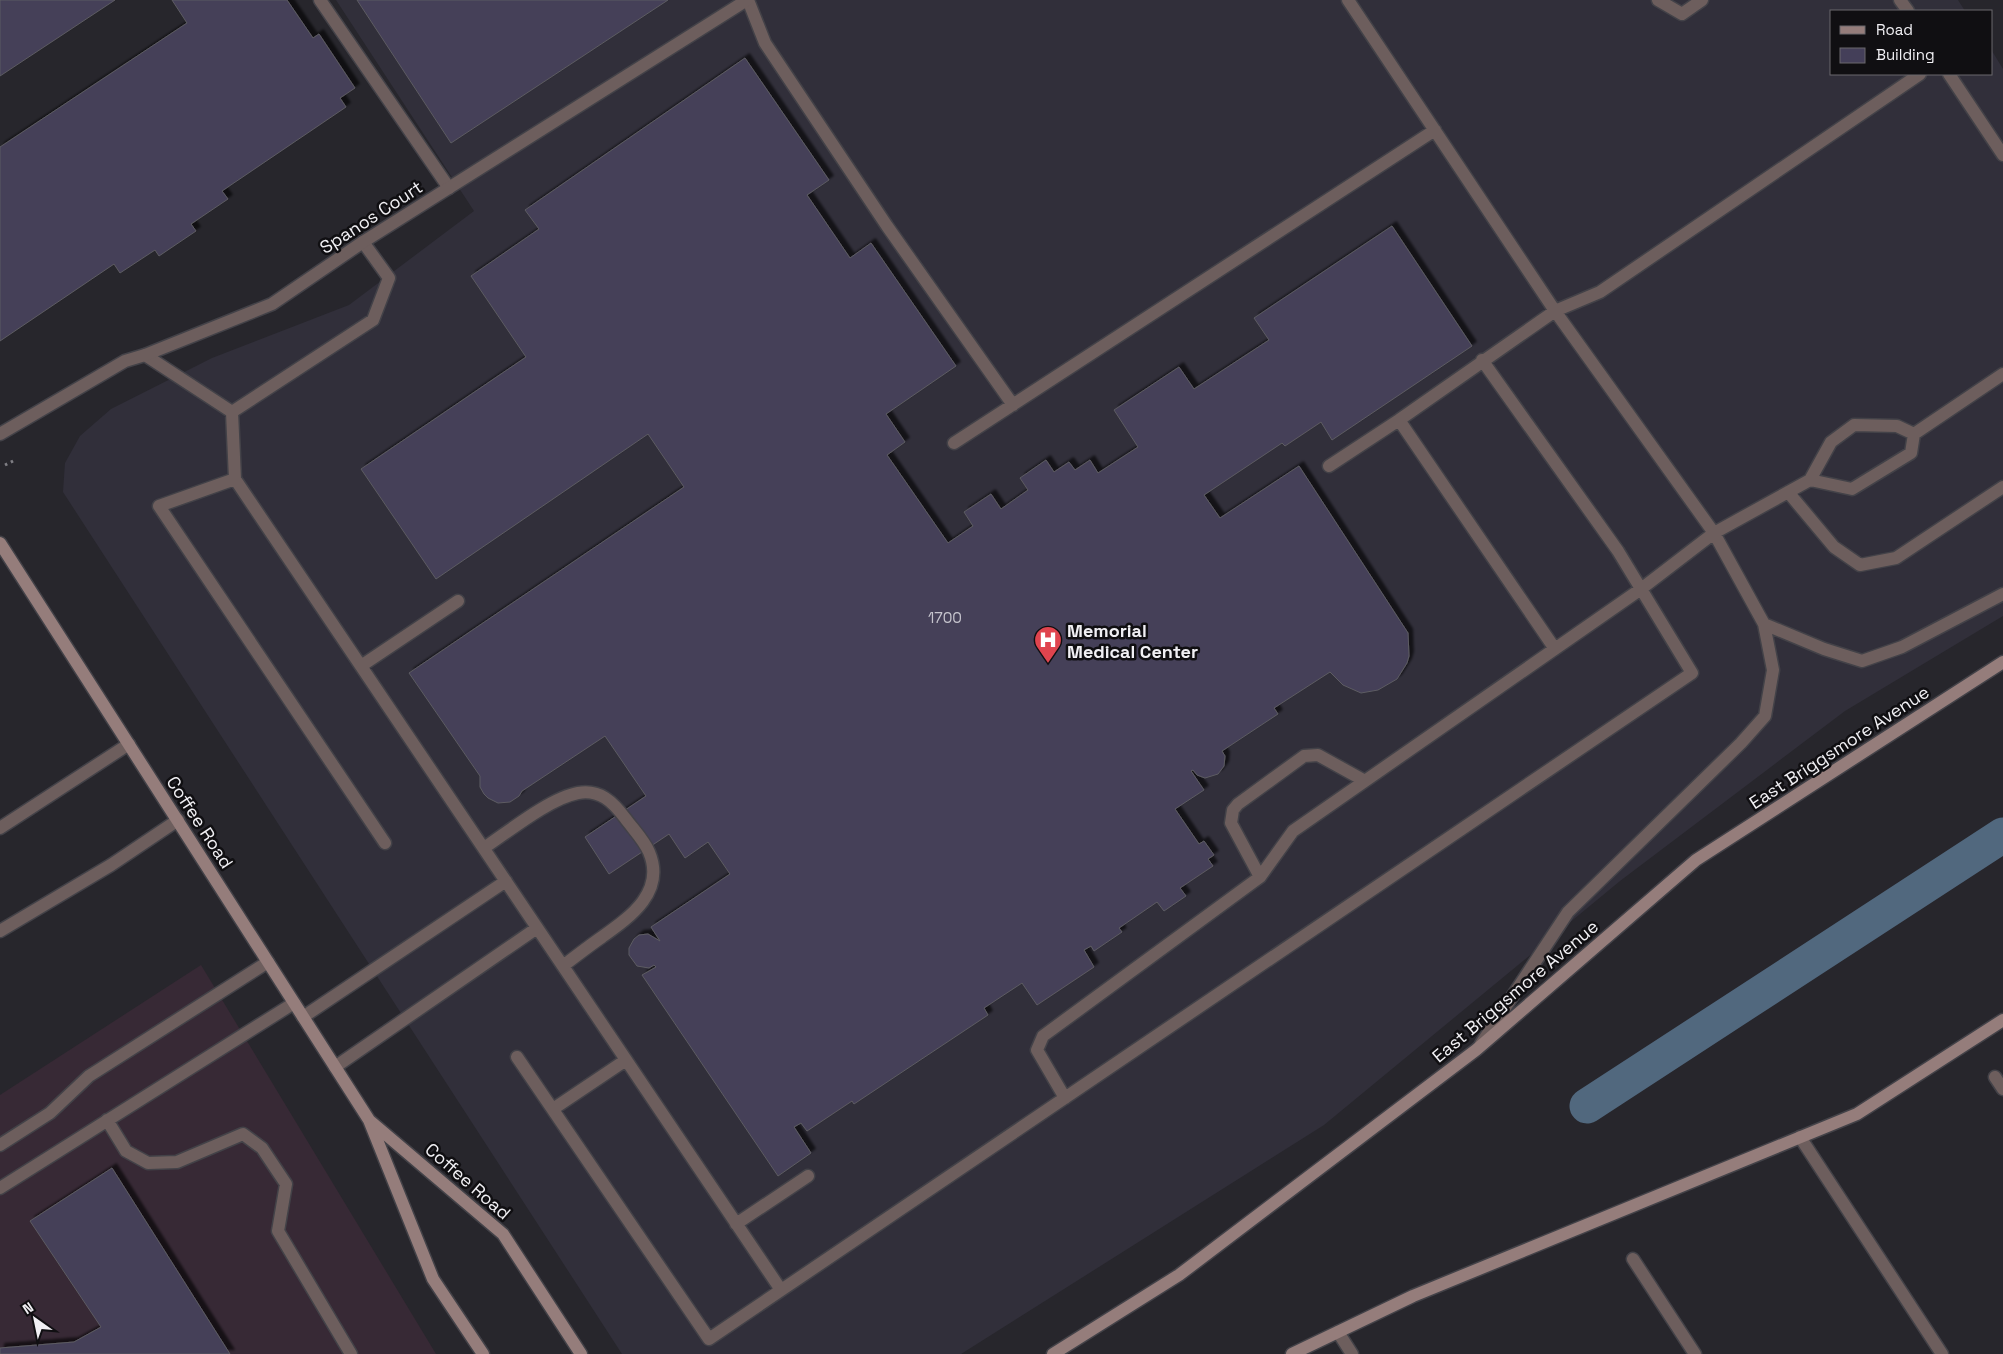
<svg xmlns="http://www.w3.org/2000/svg" width="2003" height="1354" font-family="'Space Grotesk',sans-serif">
<style>
.built{fill:#312f3a}
.education{fill:#372935}
.lines{fill:none;stroke-linecap:round;stroke-linejoin:round}
.canal{stroke:#51687e;stroke-width:35}
.building{fill:#443f59;stroke:#5d5c62;filter:url(#shadow)}
.lane-casing{stroke:#434248;stroke-width:15}
.street-casing{stroke:#434248;stroke-width:15}
.secondary-casing{stroke:#434248;stroke-width:15}
.path{stroke:#7f7e84;stroke-width:3;stroke-dasharray:2.5 4;stroke-linecap:butt}
.lane{stroke:#6d5e5d;stroke-width:12}
.street{stroke:#6d5e5d;stroke-width:12}
.secondary{stroke:#957d7b;stroke-width:12}
.labels{text-anchor:middle;dominant-baseline:central;stroke-width:5;stroke-linejoin:round;paint-order:stroke}
.number-label{font-size:15px;fill:#c6c4cd}
.street-label{font-size:18px;fill:#f1f0f4;stroke:#100f12}
.poi-label{font-size:18px;font-weight:bold;fill:#f1f0f4;stroke:#100f12;text-anchor:start}
</style>
<defs>
<filter id="shadow"><feDropShadow dx="4.5" dy="-4.5" stdDeviation="1" flood-color="#0009"/></filter>
</defs>
<rect width="100%" height="100%" fill="#27262c"/>
<path class="built" d="M336 0H1958L1965 11H1832V74H1992V51L2003 69V616L1845 711 1620 881 1324 1125 961 1354H622L63 492 65 463 80 436 111 409 212 358 349 305 474 211Z"/>
<path class="education" d="M201 965 436 1354H0V1095Z"/>
<g class="lines">
<path class="canal" d="M1587 1106 2003 835"/>
</g>
<path class="building" d="M0 0H115L0 76Z
M172 0H287L313 38 319 34 355 88 340 98 346 107 222 191 228 199 191 224 196 231 159 256 155 250 120 273 114 264 0 341V147L187 23Z
M357 0H668L451 143Z
M745 58 829 180 807 195 850 258 871 243 956 366 886 414 905 442 887 455 948 543 973 526 964 512 991 494 1001 509 1028 490 1020 478 1046 460 1054 472 1069 462 1075 470 1090 460 1098 473 1138 447 1114 410 1179 367 1194 389 1269 340 1254 318 1392 226 1472 346 1332 440 1321 422 1285 446 1282 443 1204 495 1220 518 1299 466 1408 633 1409 656 1407 663 1397 679 1378 690 1361 693 1343 685 1330 672 1274 708 1278 714 1222 751 1225 756 1224 766 1218 774 1205 778 1197 775 1193 770 1191 771 1204 790 1175 809 1199 844 1204 841 1214 855 1208 859 1213 866 1180 888 1186 896 1164 911 1157 902 1119 928 1122 932 1094 951 1091 946 1084 950 1094 967 1037 1005 1022 983 984 1008 988 1015 854 1104 852 1101 807 1131 801 1123 794 1127 811 1153 778 1176 642 975 656 967 654 965 649 968 637 966 629 955V948L634 939 639 935 648 934 660 941 651 927 730 874 708 842 685 858 669 834 609 874 585 837 646 796 605 736 522 791 519 796 510 802 498 803 488 798 484 794 480 787V776L409 673 684 487 648 434 436 579 361 469 526 357 471 276 539 229 525 210Z
M112 1168 230 1354H0V1348L74 1342 101 1327 30 1221Z"/>
<g class="lines">
<defs>
<path id="lane" d="M320 0 449 188
M748 0 765 43 887 226 1013 405
M1348 0 1555 311 1714 533 1764 624 1773 670 1765 716 1741 743 1568 912 1481 1044
M1658 0 1682 14 1702 0
M1900 0 1908 11
M1949 74 2003 155
M145 355 232 412
M232 412 235 479 781 1290
M232 412 373 320 389 278 363 242
M1399 420 1555 649
M954 443 1435 130
M1329 466 1399 420 1555 311 1600 292 1920 74
M235 479 159 506 385 843
M1810 480 1852 489 1911 453 1914 434 2003 374
M1788 492 1834 547 1860 565 1896 558 2003 487
M1764 624 1824 649 1862 661 1902 647 2003 594
M361 666 458 601
M0 828 129 744
M484 848C508 832 550 798 578 793 600 789 613 802 625 818 633 829 644 840 649 852 666 892 630 917 602 937 589 946 576 956 563 966
M1260 877 1231 823 1233 810 1238 804 1304 756 1318 755 1365 781
M0 931 111 865 178 820
M303 1017 506 881
M517 1057 709 1339 1692 673 1618 551 1482 360
M335 1067 537 928
M1065 1098 1037 1050 1043 1036 1260 877 1293 831 1641 589 1714 533 1810 480 1831 442 1854 425 1897 426 1914 434
M553 1109 626 1060
M107 1120 126 1151 148 1163 177 1162 243 1134 262 1148 286 1184 278 1231 351 1354
M1800 1137 1942 1354
M0 1145 50 1113 89 1076 268 962
M0 1188 294 1003
M736 1224 808 1176
M1338 1332 1352 1354"/>
<path id="street" d="M0 434 125 361 145 355 272 304 363 242 747 0
M1995 1077 2003 1089
M1633 1259 1695 1354"/>
<path id="secondary" d="M0 543 369 1120 433 1279 483 1354
M370 1121 503 1234 581 1354
M1053 1354 1179 1275 1476 1050 1696 860 2003 662
M1292 1354 1413 1296 1857 1114 2003 1020"/>
</defs>
<use href="#lane" class="lane-casing"/>
<use href="#street" class="street-casing"/>
<use href="#secondary" class="secondary-casing"/>
<path class="path" d="M5 465 15 460"/>
<use href="#lane" class="lane"/>
<use href="#street" class="street"/>
<use href="#secondary" class="secondary"/>
</g>
<defs>
<symbol id="hospital-pin" viewBox="-11 -11 22 30"><path d="M0 17L-7.5 6A9.5 9.5 0 1 1 7.5 6Z" fill="#e0444e" stroke="#100f12"/><path d="M-5-5h3v3.5h4V-5h3V5h-3V1.5h-4V5h-3Z" fill="#fff"/></symbol>
</defs>
<g fill-rule="evenodd">
<use href="#hospital-pin" x="1032" y="624" width="32" height="43"/>
</g>
<g class="labels">
<g class="number-label">
<text x="945" y="617">1700</text>
</g>
<g class="street-label">
<text transform="translate(371 217) rotate(-33)">Spanos Court</text>
<text transform="translate(1839 747) rotate(-33)">East Briggsmore Avenue</text>
<text transform="translate(200 822) rotate(57)">Coffee Road</text>
<text transform="translate(1515 991) rotate(-40)">East Briggsmore Avenue</text>
<text transform="translate(468 1181) rotate(41)">Coffee Road</text>
</g>
<g class="poi-label">
<text x="1067" y="630">Memorial<tspan x="1067" dy="21">Medical Center</tspan></text>
</g>
</g>
<rect x="1830" y="10" width="162" height="65" fill="#100f12" stroke="#6a696c"/>
<rect x="1840" y="26" width="25" height="8" fill="#957d7b" stroke="#6a696c"/>
<text x="1876" y="35" font-size="15" fill="#f1f0f4">Road</text>
<rect x="1840" y="48" width="25" height="15" fill="#443f59" stroke="#6a696c"/>
<text x="1876" y="60" font-size="15" fill="#f1f0f4">Building</text>
<g transform="translate(35 1319) rotate(327)" stroke="#100f12" stroke-width="4" paint-order="stroke">
<path d="M0-4L9 19L0 12L-9 19Z" fill="#f1f0f4"/>
<text y="-8" font-size="14" font-weight="bold" text-anchor="middle" fill="#f1f0f4">N</text>
</g>
</svg>
